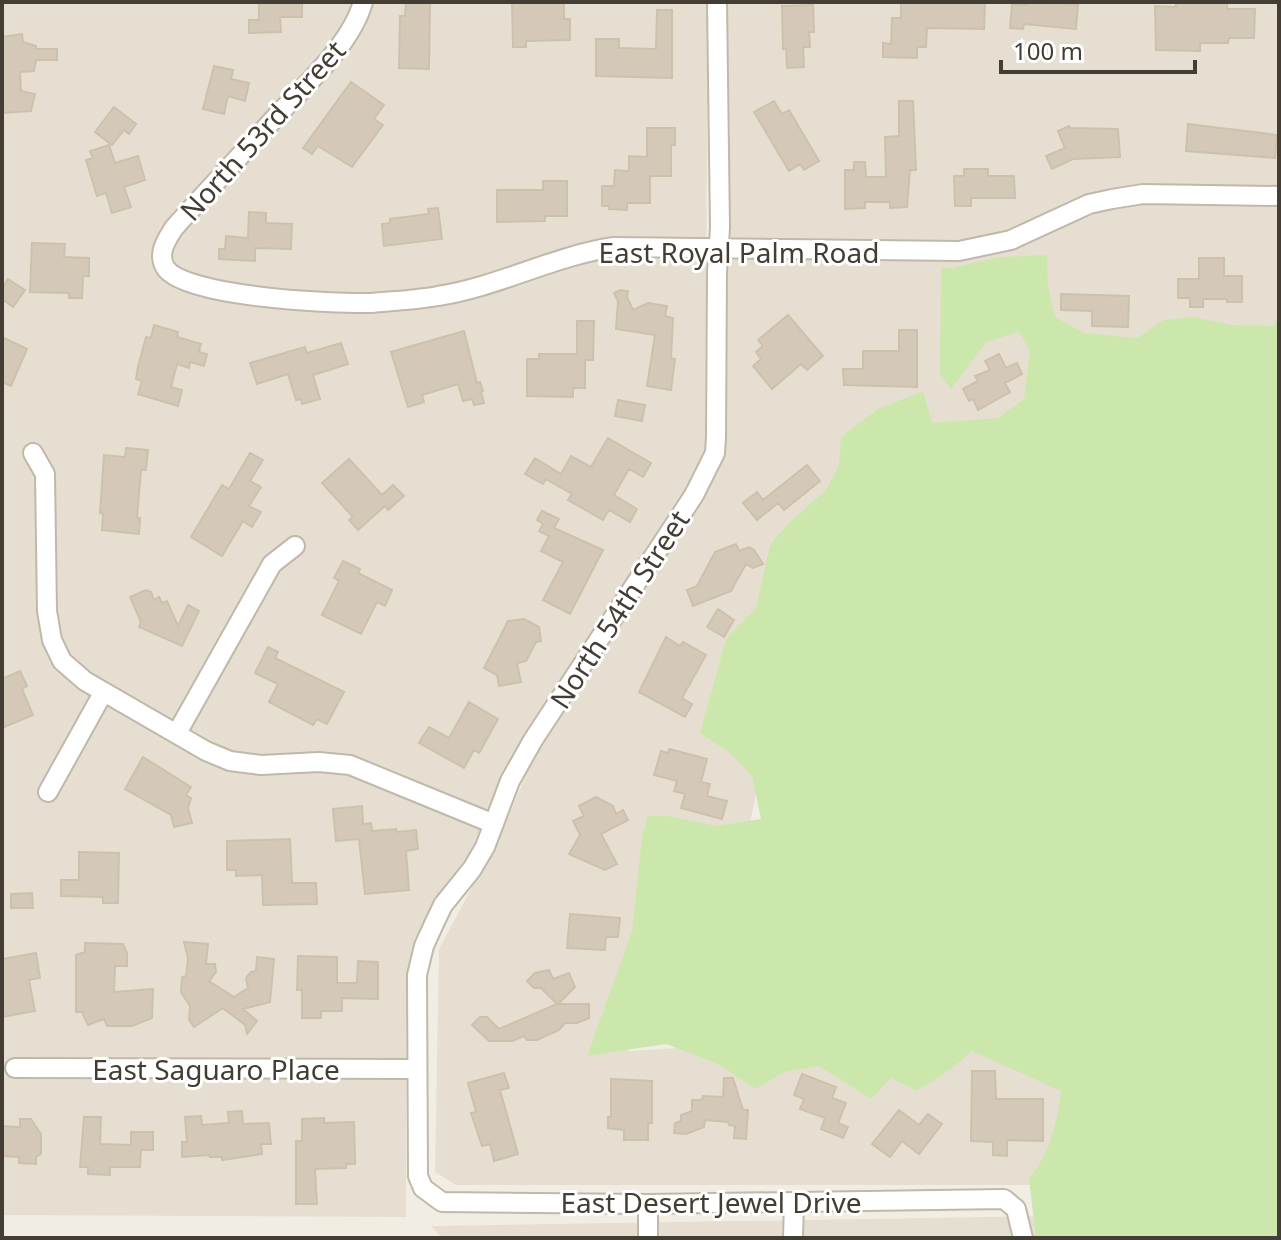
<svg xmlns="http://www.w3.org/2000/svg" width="1281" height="1240" font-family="'Noto Sans',sans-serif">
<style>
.residential{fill:#e6dfd1}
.green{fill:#cce7ab}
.building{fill:#d4c9b9;stroke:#cec1ac;stroke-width:2}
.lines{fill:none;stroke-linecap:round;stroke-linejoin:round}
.minor-casing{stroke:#c0b8a9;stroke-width:22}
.minor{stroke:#fff;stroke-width:18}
.labels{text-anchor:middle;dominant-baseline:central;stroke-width:6;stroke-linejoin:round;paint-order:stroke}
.street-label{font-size:28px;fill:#443d33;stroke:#fff}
</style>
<rect width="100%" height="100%" fill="#f2ede3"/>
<path class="residential" d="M2 2H708L705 452 695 477 525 732 490 805 477 842 421 925 412 950 406 1060V1217L2 1215Z
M726 2H1279V372L765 751 745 847 679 836 629 1051 980 1030 1091 1081 1040 1185H456L435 1172 439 949 502 831 532 761 717 474 725 447Z
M1050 1216 1074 1238H442L431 1226Z"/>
<path class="green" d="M1047 255 1048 286 1055 317 1084 333 1137 338 1164 320 1193 317 1231 325 1274 326 1279 313V1238H1036L1029 1179C1049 1154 1058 1121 1061 1091L972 1051 951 1069 917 1091 891 1078 871 1099 819 1066 784 1072 755 1089 718 1064 666 1044 587 1056 632 931 642 836 648 816H668L716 826 761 819 752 776 730 753 700 733 726 639 756 608 770 545 790 522 826 490 839 465 841 437 878 409 923 391 932 423 998 418 1024 399 1030 351 1019 332 986 342 951 389 940 374 941 268H953L998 257Z"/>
<path class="building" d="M259 2H302V17H280L281 32 249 33V20H259Z
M406 2H430L429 69 399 68 400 16H405Z
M512 2H564V19H570V40L526 41V47H513Z
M901 2H985L984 29 927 28 926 47H917V58L883 57V43L891 44 892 18H901Z
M1026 2 1078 4 1076 29 1024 24 1023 29 1010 28 1012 4 1026 5Z
M1176 2 1227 3V9H1255L1254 38H1229L1228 43H1200V51L1156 50 1155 6 1176 7Z
M813 5 814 32H809L810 47H803L804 67 787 68 786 48 783 49 782 6Z
M657 10H672V78L596 76V39H619V48L656 49Z
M22 34 23 42 36 46V49H57V60H36L34 71 20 72 21 91 35 94 31 111 2 113V37Z
M214 66 233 70 231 79 249 83 245 101 228 96 224 114 203 109Z
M351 82 384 105 374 119 383 125 352 167 318 146 312 154 303 148Z
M774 101 782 114 789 110 819 161 804 170 800 164 789 171 754 112Z
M899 101H913L916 170H910L907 207 890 208V202H865V208L845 209V170H854V162H865L866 177H886L885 137 899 136Z
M114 107 136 124 129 134 124 130 112 145 95 132Z
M1188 124 1277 135 1275 158 1186 151Z
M1069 126 1070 128 1118 129 1120 157 1073 159 1052 169 1046 156 1065 148 1058 131Z
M647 128H675V145H671V176H650V203H627V210L609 209V206H602V186H614L615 170 629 171V156L647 157Z
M109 145 115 163 138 156 145 180 124 187 131 207 112 213 106 193 97 196 86 160 93 158 90 151Z
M964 169H988V176H1014L1015 198H971V206H955L954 176H964Z
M543 181H567V216H545V221L497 222V190H543Z
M438 208 442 239 384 246 382 224 390 223V219L429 214 428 209Z
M249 212 266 213V223L292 224 291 249 255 248V261L219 259V249H225L226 236 248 238Z
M32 243 65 244 64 257 89 258V276H83L82 298H69V293L30 292Z
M1199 258H1224V276H1242V302H1227V299H1203V307H1190V298H1178V279H1199Z
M8 279 25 290 13 307 2 299V288Z
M620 290 628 291 627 297 633 310 648 303 667 306 665 316 673 318 671 358 675 359 671 390 647 386 655 335 616 329 618 301 614 293Z
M1061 294 1129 296 1128 327 1092 326V311L1061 310Z
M788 315 823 356 807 370 801 364 772 389 753 366 761 359 756 352 763 346 758 340Z
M577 321H594L593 360H585V388H573V397L527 396V359H539V354H577Z
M154 325 178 332 177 337 201 344 199 352 207 354 204 366 190 362 189 368 177 364 171 387 182 390 178 406 138 394 142 381 136 379 138 367 146 337 151 338Z
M899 330H917V387L844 385 843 369H863V351H899Z
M464 331 477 383 480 382 483 391 481 392 484 403 474 405 472 399 463 401 458 384 422 395 424 402 408 407 391 352Z
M2 337 27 349 11 386 2 382Z
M341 343 348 364 313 375 320 399 302 404 301 399 296 400 288 374 257 384 250 363 305 347 307 353Z
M999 354 1006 368 1017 363 1022 374 1005 383 1010 392 978 410 973 399 969 401 963 389 978 381 975 376 990 370 985 361Z
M618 400 645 405 642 421 615 416Z
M608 438 651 463 643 477 629 469 614 495 637 509 630 522 609 510 603 520 568 500 572 494 546 479 543 484 525 474 535 458 561 474 571 456 591 467Z
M126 448 148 450 146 470H141L137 518H140L139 534 102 530 103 514 100 513 104 455 125 457Z
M250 453 263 460 250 481 261 487 249 506 261 512 252 527 243 521 222 556 191 537 222 485 229 489Z
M349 459 382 495 393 485 404 496 388 510 385 506 358 530 349 520 353 517 322 483Z
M807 465 820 481 784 510 778 503 757 520 743 503 757 492 763 500Z
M542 511 559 519 554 528 603 550 570 614 543 600 563 562 541 551 549 536 539 531 543 524 537 520Z
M736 544 739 551 749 547 754 550 763 564 753 568 746 564 731 591 693 606 687 590 697 586 715 552Z
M343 561 360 569 358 573 392 590 385 606 377 602 361 634 322 615 339 581 334 578Z
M146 590 151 592 154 600 159 597 162 603 167 601 178 626 188 605 199 611 182 646 139 627 141 622 130 597Z
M718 609 734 620 724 637 707 627Z
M524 619 539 627 541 641 536 642 526 661 517 663 521 682 499 686 497 675 484 668 508 621Z
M666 637 680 646 683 642 706 655 682 698 692 704 685 717 639 692Z
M268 647 278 652 275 658 344 692 327 724 317 719 313 725 269 702 278 684 255 673Z
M20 671 27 686 22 689 33 715 2 728V679Z
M469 702 498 719 479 753 474 750 464 768 419 743 429 727 449 738Z
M669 749 707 759 701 782 710 784 707 796 727 801 722 819 681 808 685 794 674 791 677 781 654 775 661 751 668 753Z
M143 757 191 787 186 795 191 798 188 808 192 823 174 827 171 815 125 789Z
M596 797 613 806 616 814 623 810 628 820 601 834 617 864 605 870 569 854 580 835 573 821 584 816 579 806Z
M362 806 363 824 371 823 372 831 396 829 397 832 416 830 418 849 406 851 409 890 365 894 359 839 336 841 333 809Z
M290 839 292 883H316L317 904 263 905 262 875 236 876V870H227V841Z
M79 852 119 853 118 903H103V897L61 896V880H79Z
M32 893 33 908H11V894Z
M570 914 620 918 618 937H606L605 950 567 948Z
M184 942 208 944 206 964H215L216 972 209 981 234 997 248 988 246 978 251 972 256 971 257 957 274 959 270 1002 243 1009 257 1021 247 1034 245 1025 223 1008 194 1027 189 1020 190 1006 181 992 182 977 186 976 188 958Z
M85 943 123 944 127 953V966H115L114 992 153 989 152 1018 132 1026H107L104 1019 88 1025 82 1012H76V955L85 952Z
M36 953 40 978 29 980 35 1011 2 1017V959Z
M298 956 337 957V983H357L358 961 378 962V999L342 998V1011H321V1018H302V990H297Z
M549 970 553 979 569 973 575 987 558 1004H589V1018L577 1023H565L559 1030 537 1040H527L524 1036 512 1041H489L472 1025 480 1017H487L499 1029 557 1004 541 988H534L527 981 535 973Z
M972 1071H995L996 1099H1043V1141L1007 1140V1156L993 1155V1142L971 1141Z
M504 1073 509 1088 500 1090 518 1154 494 1161 490 1144 482 1146 471 1113 476 1112 468 1083Z
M802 1074 836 1087 832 1098 846 1103 838 1123 848 1127 843 1138 821 1129 825 1118 800 1109 804 1099 794 1095Z
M724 1078H733L743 1110H748L746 1139 734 1138 735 1126 729 1125 728 1122 705 1120 704 1127 686 1134 674 1133 675 1123 681 1121V1115L692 1111V1100H702L703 1096 723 1097Z
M611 1079 652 1081V1123H648V1140H624V1130L608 1128V1117H611Z
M899 1110 919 1125 928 1114 942 1124 919 1154 902 1141 890 1157 872 1144Z
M242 1111 243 1124 269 1123 271 1144H261L262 1154 222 1160V1157H210L209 1155 182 1157V1142H187L185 1117 201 1116 202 1125 229 1123 228 1112Z
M84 1117H101L100 1144 131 1145V1132H153V1150H141L140 1167H110V1175L88 1174V1167H80Z
M324 1118V1123L354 1122 355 1164H346V1168L315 1169 317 1204H296V1141H302V1119Z
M20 1119H31L41 1134V1154L36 1157V1164L19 1163V1157L2 1156V1126L20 1127Z"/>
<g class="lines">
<defs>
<path id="minor" d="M363 2C351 45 304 86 274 119 241 155 207 191 174 228 167 239 157 253 165 267 181 297 335 304 371 303 393 301 416 300 438 296 498 287 553 256 614 247L959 251 1011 240 1089 204 1112 199 1143 194 1279 196
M717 2 720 228 717 272 716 437 715 453 694 495 533 740 510 781 485 847 472 869 443 905 433 926 424 946 417 975 418 1176 423 1188 442 1202 648 1204 1004 1199 1016 1209 1023 1238
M33 453 45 474 47 611 52 640 62 661 85 681 206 751 230 761 261 765 319 762 350 765 494 824
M177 733 272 564 295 546
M48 792 103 693
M15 1068 416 1069
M648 1204V1238
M793 1238 794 1203"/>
</defs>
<use href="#minor" class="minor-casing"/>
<use href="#minor" class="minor"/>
</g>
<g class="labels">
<g class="street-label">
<text transform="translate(262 130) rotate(-48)">North 53rd Street</text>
<text x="739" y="252">East Royal Palm Road</text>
<text transform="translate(619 609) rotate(-57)">North 54th Street</text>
<text x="216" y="1069">East Saguaro Place</text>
<text x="711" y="1202">East Desert Jewel Drive</text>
</g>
</g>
<rect width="1281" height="1240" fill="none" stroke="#443d33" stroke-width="8"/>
<path d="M1001 60v12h194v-12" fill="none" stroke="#443d33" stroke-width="4"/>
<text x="1013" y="60" font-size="24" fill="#443d33" stroke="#ffffff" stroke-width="6" paint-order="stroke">100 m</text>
</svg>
